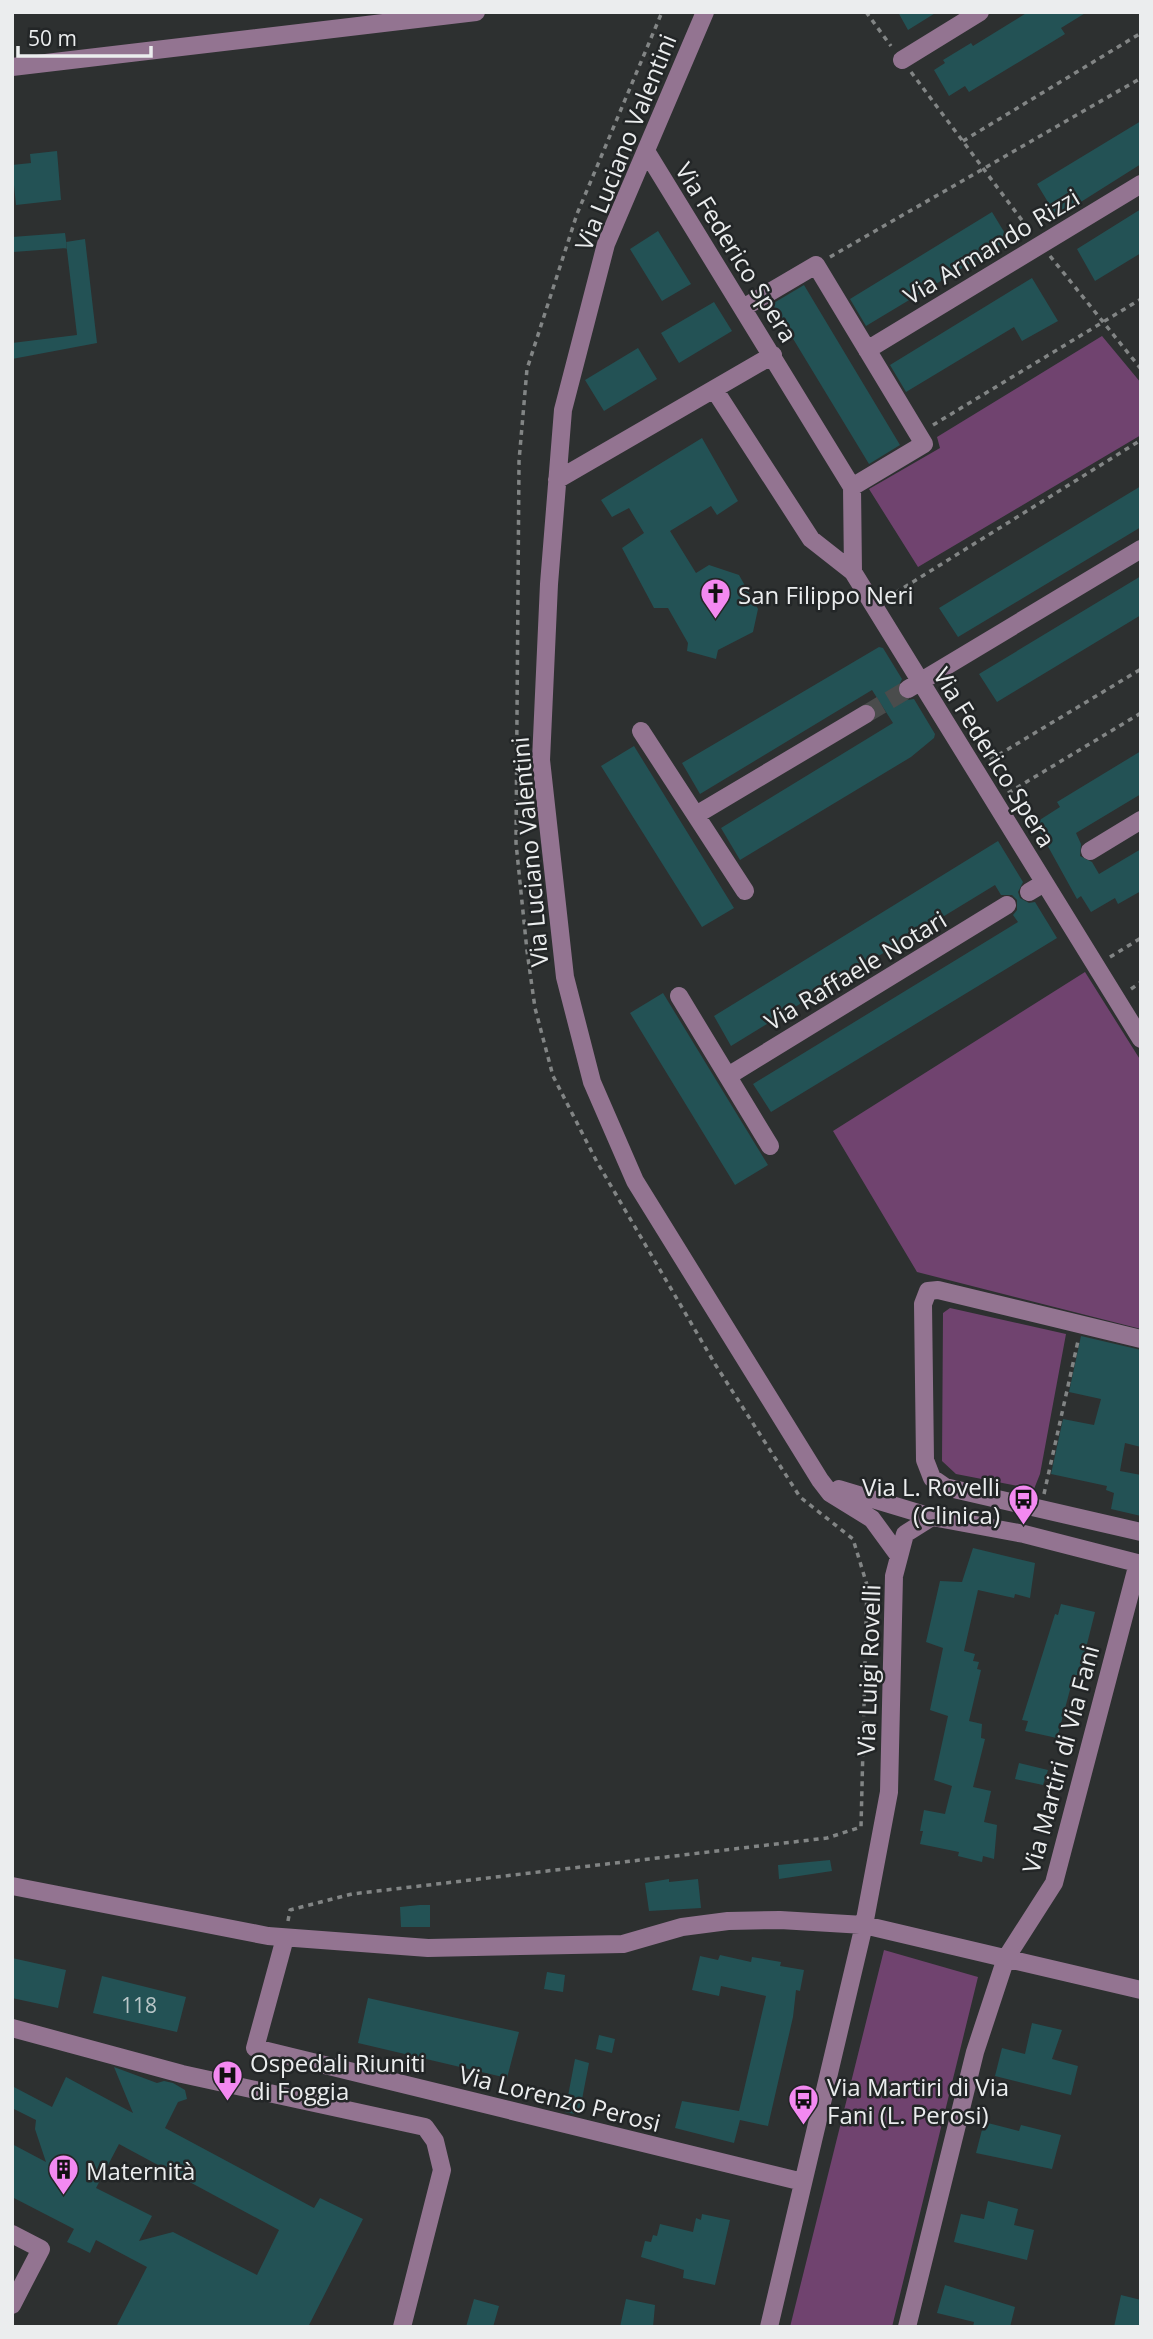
<svg xmlns="http://www.w3.org/2000/svg" width="1153" height="2339" font-family="'Open Sans',sans-serif">
<style>
.green{fill:#70436f}
.building{fill:#235255;fill-rule:evenodd}
.lines{fill:none;stroke-linecap:round;stroke-linejoin:round}
.minor-tunnel{stroke:#4a4c4c;stroke-width:18;stroke-dasharray:18 9;stroke-linecap:butt}
.path{stroke:#828585;stroke-width:3.5;stroke-dasharray:5 5;stroke-linecap:butt}
.minor{stroke:#937491;stroke-width:18}
.labels{text-anchor:middle;dominant-baseline:central;stroke-width:5;stroke-linejoin:round;paint-order:stroke}
.number-label{font-size:21px;fill:#b9c6c8}
.street-label{font-size:24px;fill:#ebedee;stroke:#232627}
.poi-label{font-size:24px;fill:#ebedee;stroke:#232627;text-anchor:start}
</style>
<rect width="100%" height="100%" fill="#2d3030"/>
<path class="green" d="M1102 336 1141 383V435L918 567 869 489 940 448 937 437Z
M1085 972 1141 1061V1329L917 1272 833 1131Z
M950 1308 1066 1334 1040 1474 1034 1489 956 1474 942 1461 943 1313Z
M884 1950 978 1977 892 2327H790Z"/>
<path class="building" d="M898 12H937L908 30Z
M1028 12H1087L1061 28 1065 34 1047 45 969 92 965 86 949 96 934 70 945 63 943 60 971 43 973 46Z
M1141 121V164L1057 217 1037 184Z
M57 151 61 200 16 205 12 165 31 163 30 154Z
M1141 209V253L1095 281 1077 249Z
M992 212 1009 240 866 326 850 299Z
M658 231 691 284 662 301 630 249Z
M65 233 67 248 13 252 12 237Z
M85 239 97 343 12 359V343L77 335 66 242Z
M1032 278 1058 321 1022 341 1014 327 906 392 890 365Z
M804 285 900 445 869 464 772 304Z
M714 302 732 331 679 363 661 333Z
M638 348 657 379 604 411 585 380Z
M702 438 738 501 717 515 711 506 670 531 696 573 709 565 739 575 758 609 753 632 718 650 716 659 687 651 688 643 668 608H654L622 548 644 533 629 508 612 517 601 500Z
M1141 486V527L958 637 939 608Z
M1141 576V615L997 702 979 674Z
M879 647 883 648 902 679 897 689 899 695 908 700 914 699 935 734 934 738 911 757 740 860 721 828 893 723 872 690 700 794 682 763Z
M634 746 734 908 702 927 601 766Z
M1141 751V794L1076 833 1081 844 1080 856 1092 862 1099 874 1141 849V891L1118 904 1115 898 1091 912 1081 896 1077 899 1035 823 1060 807 1057 802Z
M998 841 1023 882 1018 892 1020 898 1029 903 1035 902 1057 938 771 1112 753 1084 1018 922 1013 915 1017 910V900L1012 895H1001L995 885 731 1046 714 1016Z
M663 993 768 1165 735 1185 630 1013Z
M1081 1336 1141 1350V1447L1125 1443 1120 1471 1141 1475V1516L1111 1509 1114 1493 1106 1490 1107 1486 1051 1474 1063 1419 1094 1425 1101 1399 1069 1392Z
M973 1548 1035 1563 1030 1598 1015 1594 1014 1598 978 1590 964 1651 975 1654 973 1661 979 1662 977 1669 981 1670 969 1721 982 1724 981 1738 985 1739 973 1787 991 1791 984 1822 997 1825 994 1859 983 1856 982 1862 958 1856 959 1852 920 1844 923 1831H920L924 1810 945 1814 952 1786 934 1780 948 1716 930 1710 943 1648 926 1642 940 1581 962 1582Z
M1061 1604 1095 1612 1079 1676 1074 1675 1057 1738 1025 1731 1028 1721 1022 1720 1055 1614 1058 1615Z
M1019 1763 1048 1770 1043 1785 1015 1779Z
M830 1860 832 1871 779 1879 778 1865Z
M669 1879V1882L698 1879 701 1908 649 1911 645 1883Z
M420 1905H430V1927H401L400 1907Z
M720 1955 751 1962 752 1957 781 1962 780 1966 804 1970 800 1991 796 1990 793 2017 768 2126 740 2120 734 2143 675 2128 682 2101 739 2111 766 1996 721 1986 719 1996 692 1990 700 1956 718 1960Z
M12 1958 66 1970 58 2008 12 1998Z
M547 1972 565 1975 563 1992 544 1989Z
M102 1976 186 1997 177 2032 93 2013Z
M368 1998 519 2032 507 2078 358 2043Z
M1032 2023 1062 2030 1052 2059 1078 2066 1071 2095 995 2076 1002 2048 1025 2054Z
M599 2035 615 2039 612 2053 596 2049Z
M575 2059 589 2063 579 2115 565 2112Z
M114 2067 157 2083 164 2081 173 2083 185 2090 187 2099 178 2102 165 2128 314 2208 320 2198 363 2219 308 2327H116L147 2267 96 2240 90 2253 78 2247 67 2242 74 2229 12 2197V2144L46 2162 35 2129 36 2120 12 2108V2086L52 2107 66 2077 133 2113ZM119 2144 279 2230 257 2275 173 2232 139 2241 152 2216 96 2188Z
M984 2122 1019 2131 1021 2125 1061 2135 1052 2169 976 2153Z
M988 2201 1018 2209 1014 2225 1034 2230 1027 2260 954 2242 961 2214 984 2219Z
M702 2214 730 2220 715 2285 683 2278 684 2270 641 2257 645 2241 651 2242 653 2235 657 2236 660 2224 693 2232 696 2218 701 2220Z
M945 2285 1015 2307 1010 2327H973L974 2322 937 2313Z
M1121 2295 1141 2300V2327H1114Z
M474 2299 499 2306 493 2327H466Z
M626 2299 655 2305 653 2327H620Z"/>
<g class="lines">
<path class="minor-tunnel" d="M866 714 908 689"/>
<path class="path" d="M866 12 891 46
M911 72 1030 231
M963 141 1141 33
M1050 256 1141 369
M830 257 1141 78
M933 425 1141 299
M887 598 1141 440
M990 760 1141 669
M1008 793 1141 713
M1110 957 1141 938
M1131 989 1141 982
M1044 1494 1078 1341
M288 1921 290 1910 352 1894 827 1838 861 1827 867 1585 853 1539 800 1497 715 1364 597 1162 553 1076 535 1008 527 951 516 843 519 461 527 369 577 214 662 12"/>
<path class="minor" d="M705 12 606 244 563 410 549 584 541 760 565 977 592 1082 635 1181 820 1480 830 1493 872 1519 899 1556
M902 60 980 12
M12 67 476 12
M646 151 852 487 853 572 1141 1039
M743 308 816 265 924 444 852 487
M867 350 1141 184
M714 389 811 539 853 572
M557 480 773 355
M908 689 1141 549
M641 731 745 891
M696 815 866 714
M1090 851 1141 820
M1029 892 1044 883
M679 996 770 1146
M728 1076 1007 905
M1141 1339 938 1290 928 1291 923 1304 925 1460 932 1478 945 1487 1141 1532
M839 1489 932 1517 1024 1534 1141 1564
M12 1886 268 1936 428 1948 623 1944 682 1927 728 1921 780 1920 864 1925 1141 1990
M285 1938 255 2048 803 2182
M12 2028 182 2074 425 2127 435 2141 442 2170 402 2327
M12 2234 41 2249 12 2305
M769 2327 864 1925 889 1792 894 1576 905 1534 932 1517
M907 2327 975 2052 1006 1958 1054 1883 1138 1563"/>
</g>
<defs>
<symbol id="church-pin" viewBox="-11 -11 22 30"><path d="M0 17L-7.5 6A9.5 9.5 0 1 1 7.5 6Z" fill="#f389f1" stroke="#232627"/><path d="M-1.2-6h2.4v3.5h3.3v2.4h-3.3V6h-2.4V-.1h-3.3v-2.4h3.3Z" fill="#111"/></symbol>
<symbol id="bus-pin" viewBox="-11 -11 22 30"><path d="M0 17L-7.5 6A9.5 9.5 0 1 1 7.5 6Z" fill="#f389f1" stroke="#232627"/><path d="M-5-6H5V4H4V6H2V4H-2V6H-4V4H-5ZM-3.5-4V0h7V-4ZM-3.5 1.2v1.5H-2V1.2ZM2 1.2v1.5H3.5V1.2Z" fill="#111"/></symbol>
<symbol id="hospital-pin" viewBox="-11 -11 22 30"><path d="M0 17L-7.5 6A9.5 9.5 0 1 1 7.5 6Z" fill="#f389f1" stroke="#232627"/><path d="M-5-5h3v3.5h4V-5h3V5h-3V1.5h-4V5h-3Z" fill="#111"/></symbol>
<symbol id="building-pin" viewBox="-11 -11 22 30"><path d="M0 17L-7.5 6A9.5 9.5 0 1 1 7.5 6Z" fill="#f389f1" stroke="#232627"/><path d="M-4-6H4V6H1V3H-1V6H-4ZM-2.5-4.3h1.7v1.8h-1.7ZM.8-4.3h1.7v1.8H.8ZM-2.5-1h1.7V.8h-1.7ZM.8-1h1.7V.8H.8Z" fill="#111"/></symbol>
</defs>
<g fill-rule="evenodd">
<use href="#church-pin" x="698" y="576" width="35" height="47"/>
<use href="#bus-pin" x="1006" y="1482" width="35" height="47"/>
<use href="#hospital-pin" x="210" y="2058" width="35" height="47"/>
<use href="#bus-pin" x="786" y="2082" width="35" height="47"/>
<use href="#building-pin" x="46" y="2152" width="35" height="47"/>
</g>
<g class="labels">
<g class="number-label">
<text x="139" y="2005">118</text>
</g>
<g class="street-label">
<text transform="translate(625 142) rotate(-68)">Via Luciano Valentini</text>
<text transform="translate(991 246) rotate(-31)">Via Armando Rizzi</text>
<text transform="translate(737 252) rotate(58)">Via Federico Spera</text>
<text transform="translate(995 757) rotate(58)">Via Federico Spera</text>
<text transform="translate(529 852) rotate(-95)">Via Luciano Valentini</text>
<text transform="translate(855 970) rotate(-31)">Via Raffaele Notari</text>
<text transform="translate(868 1670) rotate(-88)">Via Luigi Rovelli</text>
<text transform="translate(1060 1759) rotate(-75)">Via Martiri di Via Fani</text>
<text transform="translate(560 2098) rotate(14)">Via Lorenzo Perosi</text>
</g>
<g class="poi-label">
<text x="738" y="594">San Filippo Neri</text>
<text x="1000" y="1486" text-anchor="end">Via L. Rovelli<tspan x="1000" dy="28">(Clinica)</tspan></text>
<text x="250" y="2062">Ospedali Riuniti<tspan x="250" dy="28">di Foggia</tspan></text>
<text x="827" y="2086">Via Martiri di Via<tspan x="827" dy="28">Fani (L. Perosi)</tspan></text>
<text x="86" y="2170">Maternità</text>
</g>
</g>
<rect width="1153" height="2339" fill="none" stroke="#ebedee" stroke-width="28"/>
<path d="M18 46v10h133v-10" fill="none" stroke="#ebedee" stroke-width="3.5"/>
<text x="28" y="46" font-size="21" fill="#ebedee" stroke="#232627" stroke-width="5" paint-order="stroke">50 m</text>
</svg>
